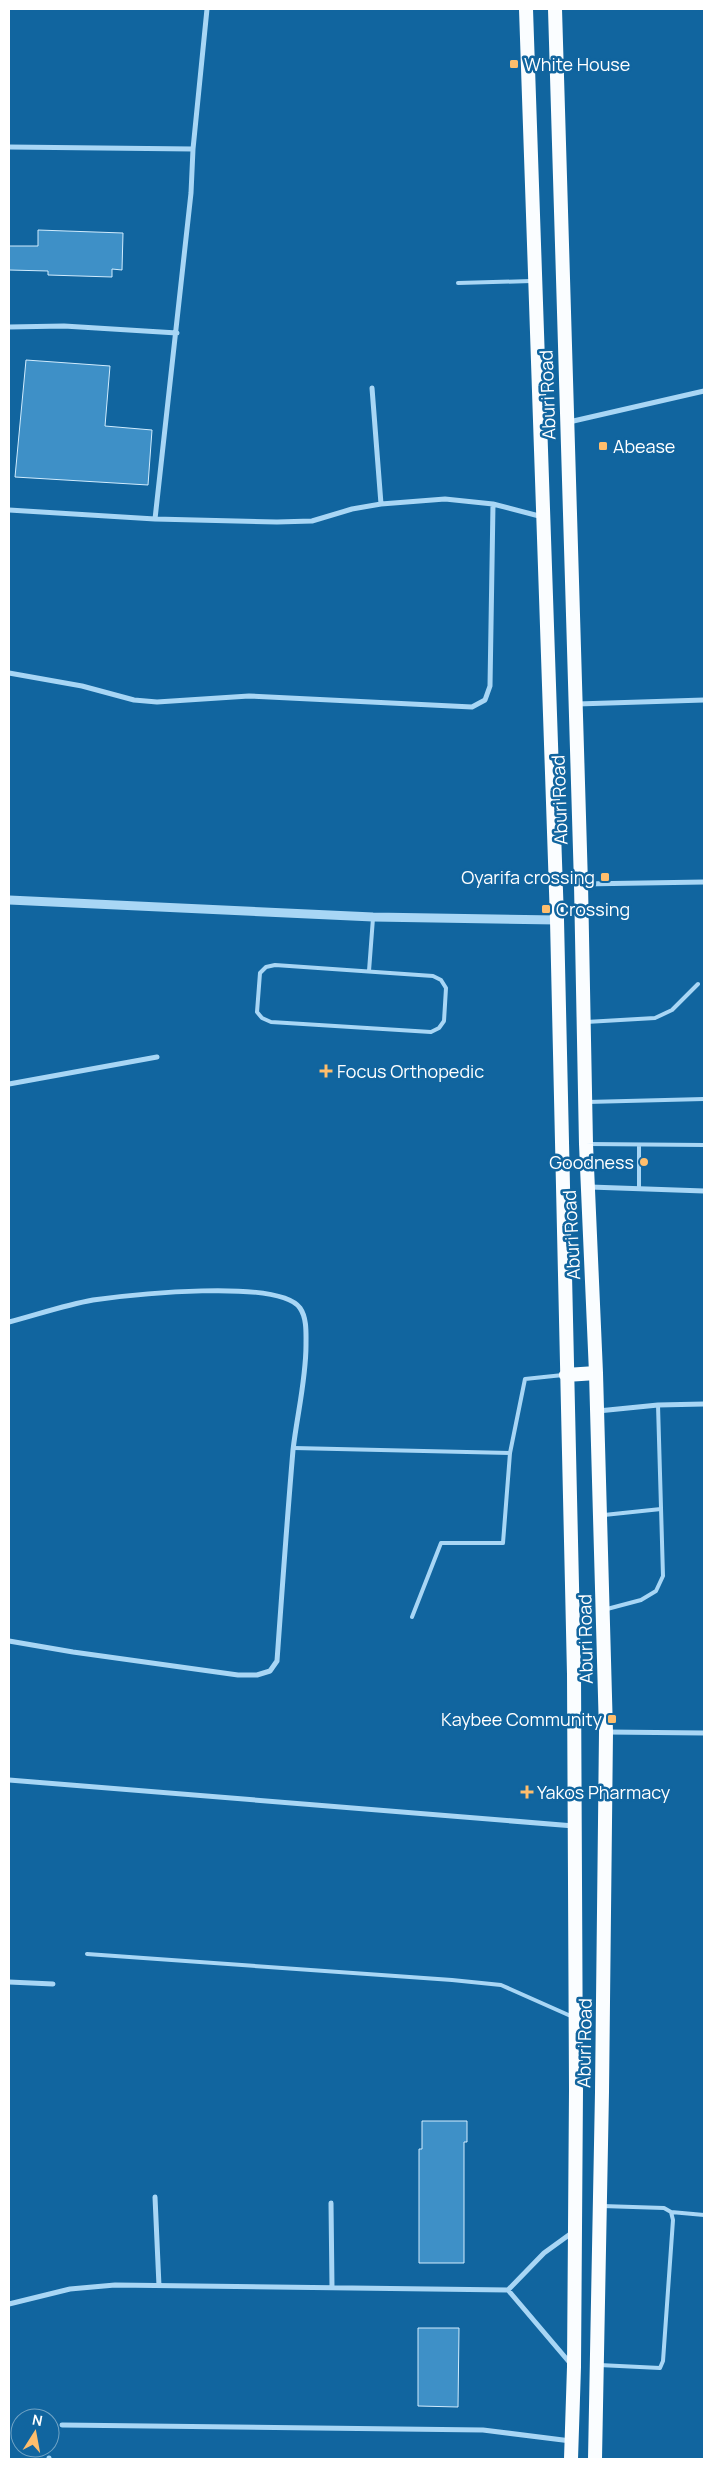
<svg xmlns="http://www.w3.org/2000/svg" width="713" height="2468" font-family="Manrope,sans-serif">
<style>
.building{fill:#3e90c7;stroke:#d1ecfe}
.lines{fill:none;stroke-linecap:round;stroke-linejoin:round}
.service{stroke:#a8d6f5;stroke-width:4}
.minor{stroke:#a8d6f5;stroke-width:5}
.tertiary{stroke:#a8d6f5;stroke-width:9}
.trunk{stroke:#fafdff;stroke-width:14}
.poi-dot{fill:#ffbe6c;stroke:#11659f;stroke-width:2}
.labels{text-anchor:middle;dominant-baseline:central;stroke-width:5;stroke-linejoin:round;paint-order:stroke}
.poi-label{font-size:18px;fill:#fff;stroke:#11659f;text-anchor:start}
.street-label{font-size:18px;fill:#fff;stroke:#11659f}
</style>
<rect width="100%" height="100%" fill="#11659f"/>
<path class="building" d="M38 230 123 233 122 270 112 269V277L48 275V271L9 270V246H38Z
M26 360 110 366 105 426 152 430 148 485 15 477Z
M422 2121H467V2142H464V2263H419V2149H422Z
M418 2328H459L458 2407 418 2406Z"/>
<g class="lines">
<path class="service" d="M458 283 531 281
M275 965 433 976 441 980 446 988 444 1021 439 1028 431 1032 271 1022 262 1018 257 1012 260 973 266 967Z
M369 971 373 918
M586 1022 655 1018 672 1010 698 984
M587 1102 704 1099
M588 1144 704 1145
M639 1189V1145
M294 1448 510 1453
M604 1515 661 1509
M607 1609 641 1600 656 1591 663 1576 658 1405
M412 1617 441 1543H503L510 1453 525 1379 563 1375
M87 1954 452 1980 501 1985 573 2017
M671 2212 704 2215
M599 2365 660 2368 663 2361 673 2220 671 2212 664 2208 602 2206"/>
<path class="minor" d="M9 147 193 149
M9 327 64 326 177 333
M372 388 381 504
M569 422 704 391
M9 510 155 519 277 522 312 521 352 509 381 504 445 499 493 504 543 517
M155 519 191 193 193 149 207 9
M9 673 82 686 134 700 157 702 249 696 472 707 485 700 490 686 493 504
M577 704 704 700
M582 884 704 882
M9 1084 157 1057
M590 1187 704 1191
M9 1322C36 1315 65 1305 93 1300 129 1295 279 1278 300 1308 307 1318 306 1333 306 1345 306 1380 297 1415 293 1450 287 1520 282 1591 277 1661L270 1671 257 1675H238L73 1652 9 1641
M598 1411 658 1405 704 1404
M607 1732 704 1733
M9 1780 574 1826
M9 1982 53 1984
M155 2197 159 2286
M331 2203 332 2287
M9 2304 70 2289 115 2285 508 2290
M570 2363 508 2290 544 2253 573 2232
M62 2425 483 2430 571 2441
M49 2458V2459"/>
<path class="tertiary" d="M9 900 373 917 557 920"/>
<path class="trunk" d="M526 9 557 920 574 1674 576 2090 574 2367 571 2459
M555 9 581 884 586 1144 596 1373 606 1732 602 2092 595 2459
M566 1375 596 1373"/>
</g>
<g class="poi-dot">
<rect x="509" y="59" width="10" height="10" rx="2.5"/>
<rect x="598" y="441" width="10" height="10" rx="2.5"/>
<rect x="600" y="872" width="10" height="10" rx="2.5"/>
<rect x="541" y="904" width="10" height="10" rx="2.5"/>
<path d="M323.5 1063.5h5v5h5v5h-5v5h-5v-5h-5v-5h5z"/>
<circle cx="644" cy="1162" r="5"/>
<rect x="607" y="1714" width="10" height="10" rx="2.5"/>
<path d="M524.5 1784.5h5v5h5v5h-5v5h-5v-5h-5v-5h5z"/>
</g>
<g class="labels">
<g class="poi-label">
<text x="524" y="64">White House</text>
<text x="613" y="446">Abease</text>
<text x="595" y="877" text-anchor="end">Oyarifa crossing</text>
<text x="556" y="909">Crossing</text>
<text x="337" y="1071">Focus Orthopedic</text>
<text x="634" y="1162" text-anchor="end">Goodness</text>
<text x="602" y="1719" text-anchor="end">Kaybee Community</text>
<text x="537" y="1792">Yakos Pharmacy</text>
</g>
<g class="street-label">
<text transform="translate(547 395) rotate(-92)">Aburi Road</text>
<text transform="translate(559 800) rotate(-92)">Aburi Road</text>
<text transform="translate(571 1235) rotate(-93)">Aburi Road</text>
<text transform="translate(585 1639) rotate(-91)">Aburi Road</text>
<text transform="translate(584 2043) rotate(-89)">Aburi Road</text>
</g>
</g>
<rect width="713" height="2468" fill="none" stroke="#ffffff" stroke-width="20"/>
<g transform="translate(35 2433) rotate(11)"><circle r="24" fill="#11659f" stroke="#70a3c5"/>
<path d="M0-4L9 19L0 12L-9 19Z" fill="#ffbe6c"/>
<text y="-8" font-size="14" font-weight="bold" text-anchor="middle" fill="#ffffff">N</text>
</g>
</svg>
